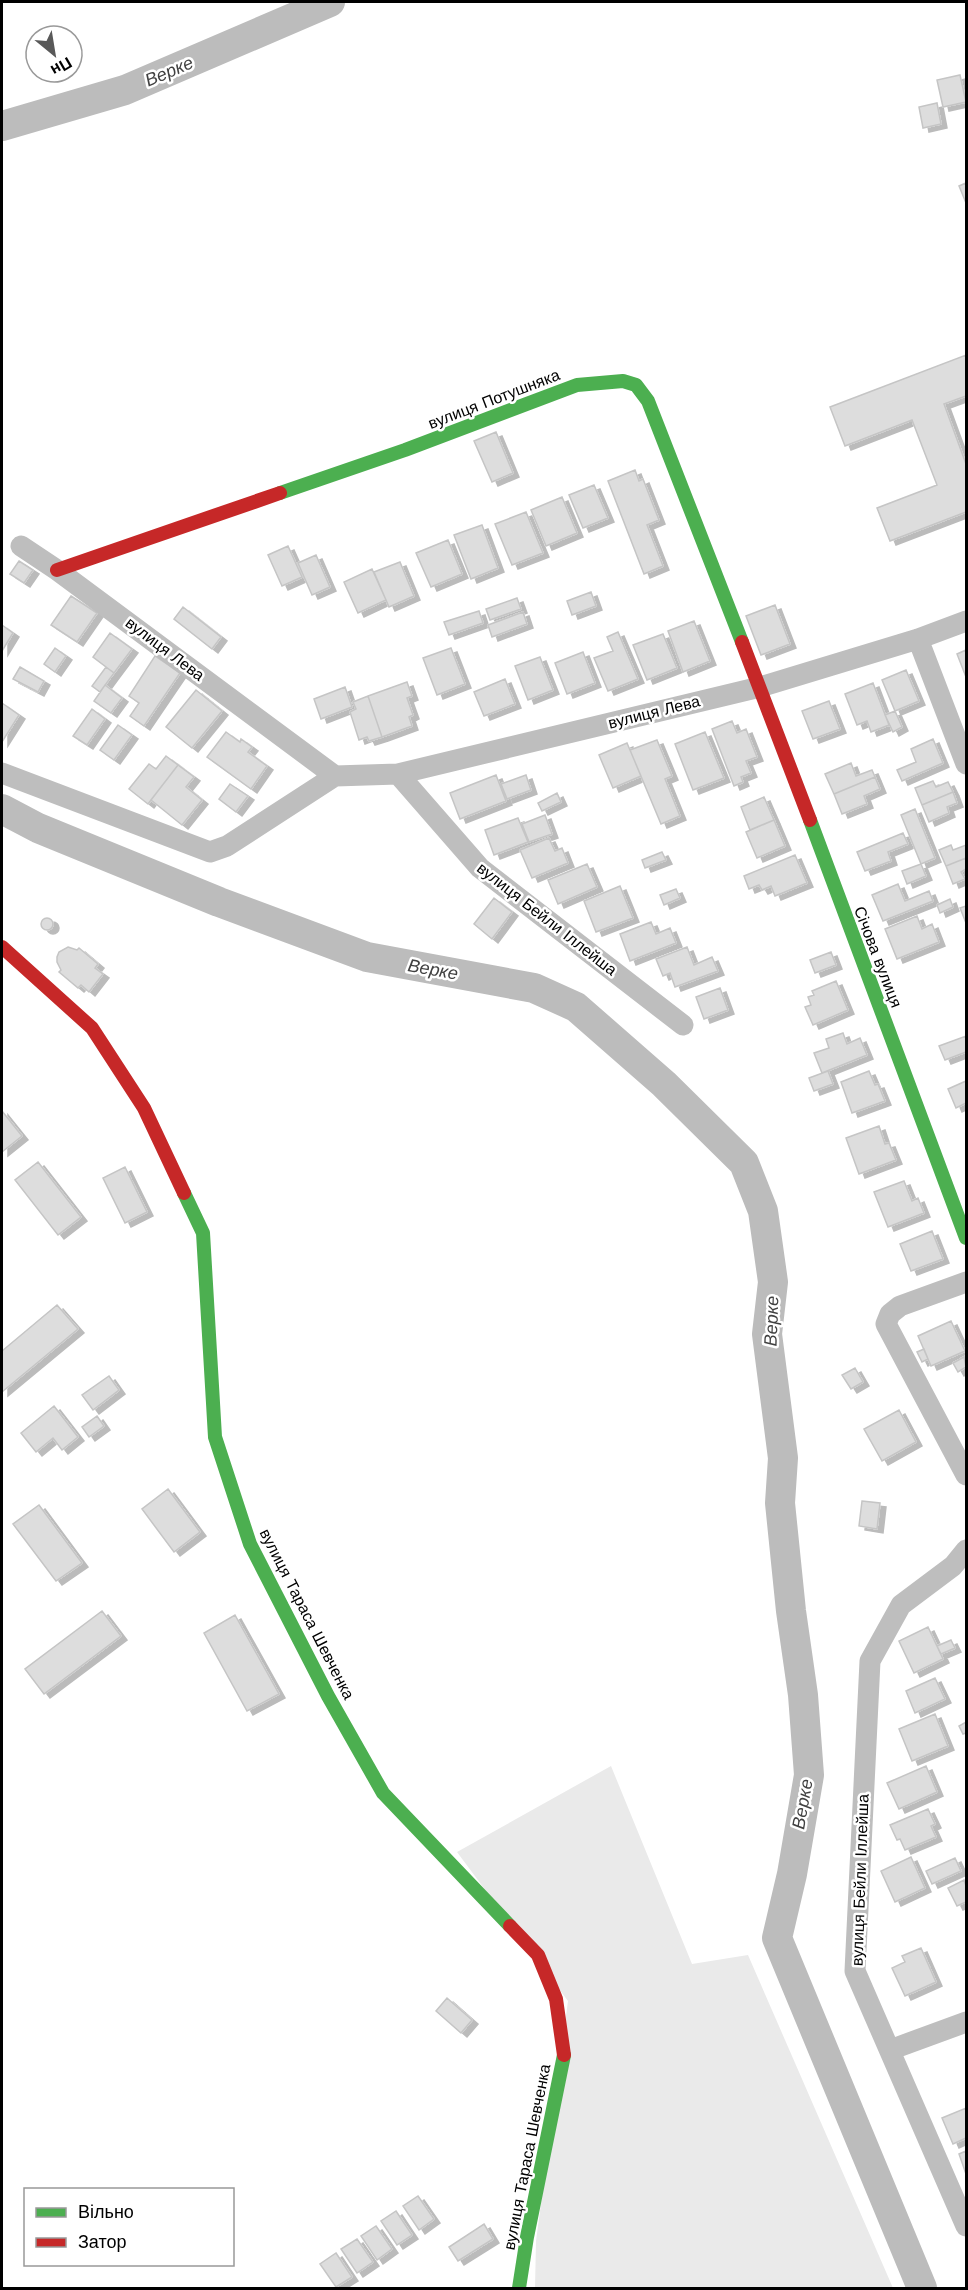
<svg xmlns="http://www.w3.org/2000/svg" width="968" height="2290" font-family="'Work Sans',sans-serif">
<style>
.green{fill:#eaeaea}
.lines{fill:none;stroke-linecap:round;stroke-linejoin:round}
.river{stroke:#bcbcbc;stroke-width:30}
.building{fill:#ddd;stroke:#c5c5c5;stroke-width:1.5;filter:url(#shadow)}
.street{stroke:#bebebe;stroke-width:21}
.fast{stroke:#4caf50;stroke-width:14}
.jam{stroke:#c62828;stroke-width:14}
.labels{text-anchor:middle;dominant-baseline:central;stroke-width:5;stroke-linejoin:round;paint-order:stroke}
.street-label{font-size:16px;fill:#000;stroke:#fff}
.water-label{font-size:18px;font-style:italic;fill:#414141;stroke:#fff}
</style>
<defs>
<filter id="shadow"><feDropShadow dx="6" dy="4" stdDeviation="0" flood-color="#0004"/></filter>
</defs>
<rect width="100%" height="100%" fill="#fff"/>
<path class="green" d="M611 1766 692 1964 748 1955 893 2288H535L536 2241 568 2001 457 1852Z"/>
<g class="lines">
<path class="river" d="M2 126 125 90 330 2
M2 809 38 828 219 902 367 957 534 988 576 1007 664 1084 744 1163 763 1211 773 1282 767 1334 783 1458 780 1503 791 1611 803 1695 809 1775 792 1874 777 1938 922 2288"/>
</g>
<path class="building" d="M960 75 966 102 943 107 937 80Z
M937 103 941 124 923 128 919 107Z
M966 183V203L959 186Z
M966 355V396L944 404 966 464V512L890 541 877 508 937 485 912 420 845 446 830 407Z
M496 432 513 473 492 482 474 441Z
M635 470 639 481 643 479 659 520 647 525 663 566 644 574 608 481Z
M594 485 608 518 583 528 569 495Z
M562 497 577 533 546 546 531 510Z
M526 512 543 553 512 565 495 524Z
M482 525 498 568 471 579 454 535Z
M448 540 462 574 431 587 416 553Z
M288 546 302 577 282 586 268 555Z
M316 555 330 587 312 595 298 563Z
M19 561 33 570 24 583 10 574Z
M400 562 414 596 389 607 374 572Z
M372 569 386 600 358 613 344 582Z
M591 592 596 606 572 615 567 601Z
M71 596 97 613 77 642 51 625Z
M517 598 521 609 490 620 486 609Z
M775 605 790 644 761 655 746 616Z
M183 607 221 637 212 649 174 619Z
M479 611 483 623 449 635 444 622Z
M523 612 527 624 492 637 488 625Z
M694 621 710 661 683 672 668 631Z
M2 625 13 633 2 651Z
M618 632 638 679 608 691 594 658 613 651 607 637Z
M110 633 132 649 114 673 93 657Z
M663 634 677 668 647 680 633 645Z
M55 648 66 656 55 672 44 664Z
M451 648 465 684 437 695 423 658Z
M966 650V677L957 654Z
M583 652 595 683 567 694 555 663Z
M155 656 180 673 144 726 130 716 139 703 129 696Z
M540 657 553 690 528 700 515 666Z
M20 667 44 681 38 692 13 679Z
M106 667 114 673 100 692 92 686Z
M906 670 919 701 895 711 882 680Z
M505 679 515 704 484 716 474 692Z
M407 682 412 696 407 698 413 715 409 717 412 726 382 737 368 696Z
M873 683 889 725 871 732 867 721 857 725 845 694Z
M105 685 122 698 111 713 94 701Z
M345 687 352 707 321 719 314 699Z
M196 690 222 711 192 748 166 727Z
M368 696 382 737 369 741 367 737 359 740 350 712 356 709 353 702Z
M829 701 840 729 813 739 802 711Z
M2 703 19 715 2 742Z
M92 709 105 719 87 745 73 736Z
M895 711 902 727 893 732 885 715Z
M732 721 737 733 746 729 757 757 746 761 751 773 741 777 743 782 734 786 712 729Z
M118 725 132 735 114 760 100 750Z
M226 732 240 742 241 739 252 747 248 752 267 766 251 789 207 757Z
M705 732 724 778 693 790 675 744Z
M933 739 943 763 902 781 897 770 916 762 911 749Z
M657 740 672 776 665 779 680 816 661 824 630 750Z
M627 743 641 776 613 788 599 755Z
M166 756 178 765 148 804 129 789 149 764 156 769Z
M851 763 856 776 872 770 875 777 834 794 825 774Z
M178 765 194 777 186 787 202 800 182 825 151 800Z
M496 775 506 801 460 819 450 793Z
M526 775 531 790 507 799 501 784Z
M875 777 880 789 864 796 867 804 842 814 834 794Z
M933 781 936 787 948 782 953 792 922 805 915 788Z
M230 784 248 796 236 812 219 799Z
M953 792 957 803 947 807 949 813 929 822 922 805Z
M557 793 561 802 542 811 538 803Z
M764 797 774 820 750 830 741 807Z
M915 809 935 858 921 864 901 815Z
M545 815 552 834 529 842 522 824Z
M518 818 528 842 494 855 485 830Z
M774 820 785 846 757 858 746 832Z
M903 833 908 844 888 852 891 861 865 871 857 852Z
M549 838 555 851 562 848 568 863 532 878 520 850Z
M951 845 953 850 966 845V858L946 866 939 850Z
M662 852 666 860 645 868 642 860Z
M795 855 807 883 775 896 771 886 762 890 759 885 749 889 744 876Z
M966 858V869L961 872 965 879 953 884 946 866Z
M587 864 597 887 558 904 548 880Z
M921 864 926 876 907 884 902 871Z
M898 884 905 901 929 891 933 901 883 921 872 895Z
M620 886 633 918 596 932 584 901Z
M676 889 680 898 664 905 660 895Z
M494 898 512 912 492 939 474 924Z
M950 899 953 907 940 913 937 905Z
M966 906V923L960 908Z
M917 916 922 929 932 924 939 942 897 959 885 929Z
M41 924a6 6 0 1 1 12 0a6 6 0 1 1-12 0Z
M651 922 656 934 670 928 676 943 630 961 620 934Z
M68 947 77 950 79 948 98 964 95 968 103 974 89 992 81 985 78 988 59 972 61 970 57 962V957L59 952Z
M687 947 694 965 712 957 718 971 675 987 670 973 663 976 656 959Z
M831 952 836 965 815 973 810 960Z
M836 981 848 1010 813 1025 805 1007 811 1005 808 997 814 995 812 991Z
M720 988 728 1010 704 1019 696 997Z
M843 1033 847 1044 860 1038 867 1055 822 1073 814 1053 829 1048 826 1039Z
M966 1036V1052L945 1060 939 1046Z
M828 1071 833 1084 814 1091 809 1078Z
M869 1071 875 1085 878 1084 885 1101 852 1113 841 1082Z
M966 1081V1103L956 1108 948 1089Z
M2 1111 22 1136 2 1152Z
M879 1126 885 1144 889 1143 896 1160 859 1174 846 1138Z
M38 1162 81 1217 58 1235 15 1180Z
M125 1167 147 1212 125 1223 103 1178Z
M904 1181 912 1201 918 1198 924 1213 888 1227 874 1192Z
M932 1231 943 1259 911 1271 900 1244Z
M57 1305 78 1329 2 1392V1351Z
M951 1321 965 1351 931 1366 918 1336Z
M924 1349 928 1359 922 1362 917 1352Z
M964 1357 966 1367 958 1372 953 1363Z
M855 1368 863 1382 851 1389 842 1375Z
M109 1376 119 1390 93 1410 82 1395Z
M54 1406 78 1437 62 1450 53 1438 36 1452 21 1433Z
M899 1410 916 1442 882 1461 864 1429Z
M97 1416 104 1426 89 1437 82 1427Z
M168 1489 200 1532 174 1552 142 1509Z
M862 1501 880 1503 877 1529 859 1526Z
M39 1505 82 1563 56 1581 13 1524Z
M102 1611 121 1636 44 1694 25 1669Z
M235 1615 279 1694 247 1711 204 1633Z
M928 1627 943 1659 914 1673 899 1641Z
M951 1640 955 1648 941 1654 937 1646Z
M935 1678 945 1699 915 1713 906 1691Z
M935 1714 948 1746 912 1761 899 1729Z
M966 1722V1733L963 1734 959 1726Z
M926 1766 937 1792 899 1809 887 1783Z
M928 1809 935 1824 931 1826 936 1837 905 1850 900 1839 897 1840 890 1825Z
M911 1857 925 1888 895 1902 881 1871Z
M955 1858 961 1871 932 1884 926 1871Z
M964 1880 966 1886V1902L957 1906 948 1888Z
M921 1948 936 1982 905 1996 892 1968 905 1962 902 1956Z
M447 1998 472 2020 461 2033 436 2011Z
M966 2108V2138L953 2144 942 2118Z
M966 2151V2174L959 2154Z
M418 2196 434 2219 419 2230 403 2206Z
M396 2211 412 2235 397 2245 381 2221Z
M484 2224 493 2239 458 2261 449 2247Z
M376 2226 392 2249 377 2260 361 2236Z
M357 2239 373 2262 357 2273 341 2249Z
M336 2253 352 2277 336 2287 320 2264Z"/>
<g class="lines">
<path class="street" d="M918 639 966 764
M2 773 210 852 227 846 335 776 57 570 21 546
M398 774 480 868 683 1025
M335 776 398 774 760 687 918 639 966 621
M966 1282 900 1306 890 1314 886 1324 966 1475
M966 1550 953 1566 901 1605 870 1661 855 1971 966 2226
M890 2050 966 2022"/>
<path class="fast" d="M280 493 405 450 577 385 623 381 636 385 648 401 742 642
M810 820 966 1238
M184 1193 203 1233 215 1437 250 1544 328 1696 383 1793 510 1926
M519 2288 527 2237 564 2055"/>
<path class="jam" d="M57 570 280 493
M742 642 810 820
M2 947 92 1028 144 1108 184 1193
M510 1926 538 1955 556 1999 564 2055"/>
</g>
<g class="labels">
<g class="street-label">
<text transform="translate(494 399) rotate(-21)">вулиця Потушняка</text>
<text transform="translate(165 649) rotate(37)">вулиця Лева</text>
<text transform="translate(654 712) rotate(-14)">вулиця Лева</text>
<text transform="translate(547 919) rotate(38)">вулиця Бейли Іллейша</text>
<text transform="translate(878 957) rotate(69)">Січова вулиця</text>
<text transform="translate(307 1614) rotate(63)">вулиця Тараса Шевченка</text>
<text transform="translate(860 1880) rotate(-88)">вулиця Бейли Іллейша</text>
<text transform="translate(527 2157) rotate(-79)">вулиця Тараса Шевченка</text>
</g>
<g class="water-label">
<text transform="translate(169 71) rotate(-23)">Верке</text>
<text transform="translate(433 969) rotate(10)">Верке</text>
<text transform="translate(771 1321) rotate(-88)">Верке</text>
<text transform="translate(802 1804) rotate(-80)">Верке</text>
</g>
</g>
<rect width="968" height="2290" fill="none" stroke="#000000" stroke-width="6"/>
<rect x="24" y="2188" width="210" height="78" fill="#ffffff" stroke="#999999" stroke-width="1.5"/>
<rect x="36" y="2208" width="30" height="9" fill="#4caf50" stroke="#999999" stroke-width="1.5"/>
<text x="78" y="2218" font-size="18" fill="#000000">Вільно</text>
<rect x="36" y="2238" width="30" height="9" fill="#c62828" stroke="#999999" stroke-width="1.5"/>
<text x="78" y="2248" font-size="18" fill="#000000">Затор</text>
<g transform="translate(54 54) rotate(150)"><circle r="28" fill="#ffffff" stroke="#999999" stroke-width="1.5"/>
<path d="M0-4.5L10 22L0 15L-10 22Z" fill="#595959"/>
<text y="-9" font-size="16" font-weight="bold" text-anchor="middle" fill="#000000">Пн</text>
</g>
</svg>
